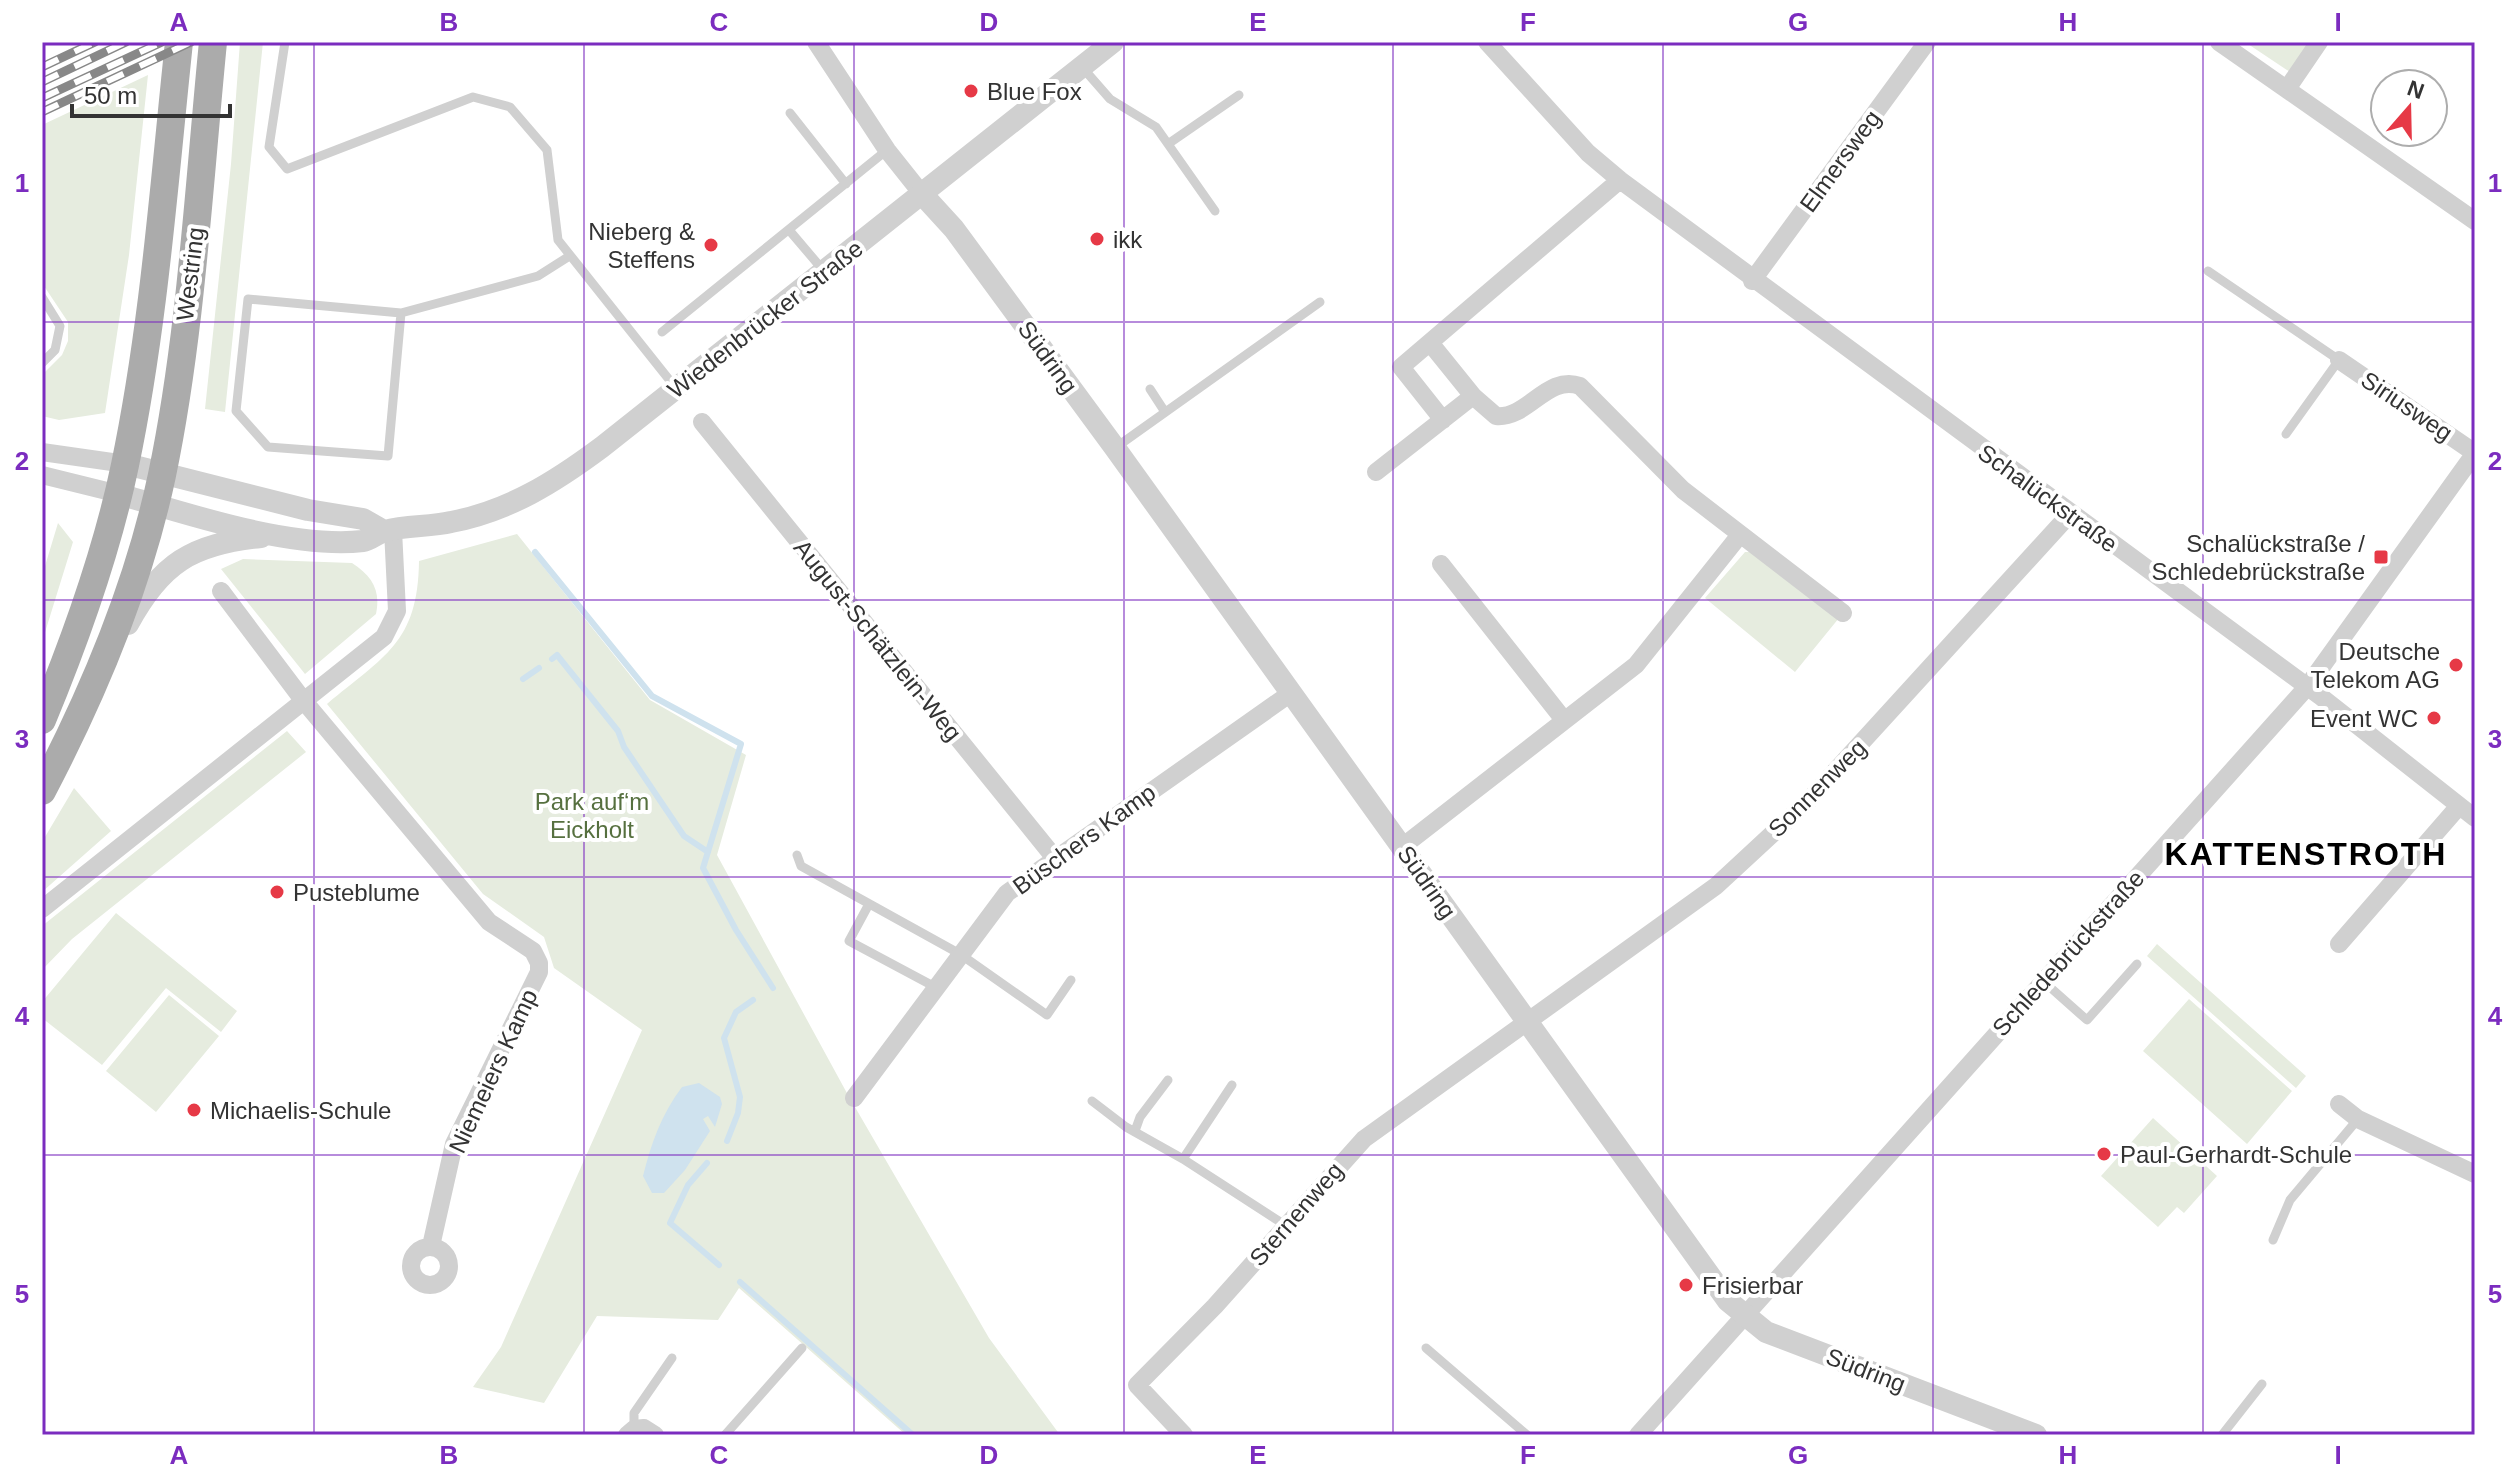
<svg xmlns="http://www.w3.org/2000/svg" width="2517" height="1477" font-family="Arial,sans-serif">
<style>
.green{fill:#e6ecdf}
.water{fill:#cfe2ee}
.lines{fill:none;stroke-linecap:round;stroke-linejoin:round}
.stream{stroke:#cfe2ee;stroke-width:6}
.service{stroke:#d0d0d0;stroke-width:9}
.minor{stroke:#d0d0d0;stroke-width:18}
.tertiary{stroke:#d0d0d0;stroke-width:22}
.primary{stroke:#ababab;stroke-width:28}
.rail-casing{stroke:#888;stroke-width:9}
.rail{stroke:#fff;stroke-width:6;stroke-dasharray:18;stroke-linecap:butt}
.grid{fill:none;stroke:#7b2cbf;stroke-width:2;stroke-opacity:0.55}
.poi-dot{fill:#e63946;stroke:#fff;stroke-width:3}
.labels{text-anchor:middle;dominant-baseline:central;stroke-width:8;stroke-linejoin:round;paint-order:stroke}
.poi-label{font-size:24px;fill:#333;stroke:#fff;text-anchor:start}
.street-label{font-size:24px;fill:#333;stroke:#fff}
.park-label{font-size:24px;fill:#56703f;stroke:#fff}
.district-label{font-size:32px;font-weight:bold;letter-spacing:2px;fill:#000;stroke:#fff}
.neatline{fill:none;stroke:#7b2cbf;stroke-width:3}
.grid-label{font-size:26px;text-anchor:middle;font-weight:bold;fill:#7b2cbf}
</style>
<rect width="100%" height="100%" fill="#fff"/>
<path class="green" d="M240 42H263L225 412 205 409 231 164Z
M2245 42H2310L2290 72Z
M148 75 129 255 105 413 59 420 42 416V375L62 355 68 341V322L42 283V125Z
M58 523 73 542 42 642V576Z
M517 534 650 700 746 755 717 855 848 1095 989 1338 1060 1435H906L739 1288 718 1320 597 1316 544 1403 473 1387 501 1347 642 1030 554 968 544 937 483 894 327 704C384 656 418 643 419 561Z
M1745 552H1756L1839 618 1795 672 1705 598Z
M243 559 352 563C372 576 381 590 376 614L305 674 221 569Z
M287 731 306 752 72 939 42 970V926Z
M74 788 111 831 42 892V842Z
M116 913 237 1011 221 1032 166 988 102 1065 42 1018V1002Z
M2157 944 2306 1076 2296 1088 2147 956Z
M169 995 219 1036 156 1112 106 1071Z
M2189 999 2292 1091 2247 1144 2143 1051Z
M2153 1118 2217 1176 2184 1213 2177 1207 2158 1227 2101 1176Z"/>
<path class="water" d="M699 1083 720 1097 722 1104 715 1127 708 1116 703 1119 710 1131 685 1170 664 1193H652L643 1176C651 1144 661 1115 682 1087Z"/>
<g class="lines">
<path class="stream" d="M535 552 652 696 741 744 703 868 736 930 773 988
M552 659 557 655 618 731 624 747 684 836 708 852
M523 679 539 668
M727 1141 738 1113 740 1097 724 1038 736 1012 753 1000
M707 1163 688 1185 670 1223 719 1265
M740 1282 913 1435"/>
<path class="service" d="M285 42 269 147 287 169 473 97 510 107 547 150 558 240 675 387
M1082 67 1110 99 1156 127 1215 211
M790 113 846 184
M1168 144 1239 95
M789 230 823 270
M2208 271 2339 360 2286 434
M42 297 60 326 55 350 42 363
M401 313 388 456 268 447 236 411 248 299 401 313 538 276 568 257
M662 332 887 150
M1150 389 1165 412
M1115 448 1320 302
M797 855 801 866 960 954 1047 1015 1071 980
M869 904 849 941 937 988
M2043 981 2087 1020 2137 964
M1092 1101 1126 1127 1183 1159 1285 1225
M1135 1131 1140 1117 1168 1080
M1183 1159 1232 1085
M2273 1240 2290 1200 2358 1119
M1426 1348 1527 1435
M634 1429V1413L672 1358
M725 1435 802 1348
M2222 1435 2262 1384"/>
<path class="minor" d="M816 42 887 150 922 194
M1487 42 1588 153 1620 180 2320 696 2475 818
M2219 42 2475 221
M2287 89 2319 42
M1752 281 1927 42
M1431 344 1473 396 1496 416C1528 419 1547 374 1580 386L1683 490 1843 613
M2339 360 2475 453
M1443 420 1401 367 1620 180
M702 422 1054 857
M42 452 126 464
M1376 472 1473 396
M42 475 119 494
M1441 564 1564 720
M221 591 303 700 489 922 533 951 539 963V972L454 1144 431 1246
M1402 847 1636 665 1739 536
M42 909 384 637 397 611 393 530
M2339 944 2459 806
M854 1098 1007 893 1291 693
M2339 1104 2358 1119 2475 1174
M411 1266a19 19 0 1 1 38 0a19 19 0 1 1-38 0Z
M627 1435 634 1429 644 1428 655 1435
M1184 1435 1137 1385 1215 1306 1364 1139 1716 886 1808 801 2070 514
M1638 1435 2307 687 2475 453"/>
<path class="tertiary" d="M922 194 954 229 1115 448 1728 1301 1766 1332 2036 1435
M126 464 308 510 363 519 384 531
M119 494C187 514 292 549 363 541 371 540 377 533 385 531 406 525 430 527 451 522 509 511 555 482 602 447L1113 42
M128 624C161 563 192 544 261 537"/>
<path class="primary" d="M42 720C76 638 107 552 125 465 154 326 164 183 179 42
M42 791C94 692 139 584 162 475 191 336 199 183 213 42"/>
<defs>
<path id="rail" d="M42 67 95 42
M42 82 126 42
M42 98 162 42
M42 112 191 42"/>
</defs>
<use href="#rail" class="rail-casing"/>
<use href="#rail" class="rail"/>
</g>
<path class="grid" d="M314 42V1435M584 42V1435M854 42V1435M1124 42V1435M1393 42V1435M1663 42V1435M1933 42V1435M2203 42V1435M42 322H2475M42 600H2475M42 877H2475M42 1155H2475"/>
<g class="poi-dot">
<circle cx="971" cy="91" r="8"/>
<circle cx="1097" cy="239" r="8"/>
<circle cx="711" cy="245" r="8"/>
<rect x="2373" y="549" width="16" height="16" rx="4"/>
<circle cx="2456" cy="665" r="8"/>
<circle cx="2434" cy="718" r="8"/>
<circle cx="277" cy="892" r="8"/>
<circle cx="194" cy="1110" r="8"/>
<circle cx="2104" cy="1154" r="8"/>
<circle cx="1686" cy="1285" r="8"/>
</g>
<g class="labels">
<g class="poi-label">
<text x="987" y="91">Blue Fox</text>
<text x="695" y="231" text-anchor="end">Nieberg &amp;<tspan x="695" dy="28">Steffens</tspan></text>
<text x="1113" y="239">ikk</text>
<text x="2365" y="543" text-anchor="end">Schalückstraße /<tspan x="2365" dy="28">Schledebrückstraße</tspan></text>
<text x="2440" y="651" text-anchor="end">Deutsche<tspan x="2440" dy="28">Telekom AG</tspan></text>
<text x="2418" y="718" text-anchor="end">Event WC</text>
<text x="293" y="892">Pusteblume</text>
<text x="210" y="1110">Michaelis-Schule</text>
<text x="2120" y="1154">Paul-Gerhardt-Schule</text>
<text x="1702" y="1285">Frisierbar</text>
</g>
<g class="street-label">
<text transform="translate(1840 161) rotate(-54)">Elmersweg</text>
<text transform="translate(190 274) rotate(-83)">Westring</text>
<text transform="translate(765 319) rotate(-38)">Wiedenbrücker Straße</text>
<text transform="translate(1048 357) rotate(54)">Südring</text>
<text transform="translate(2407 406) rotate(34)">Siriusweg</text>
<text transform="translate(2048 498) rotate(36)">Schalückstraße</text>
<text transform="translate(878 640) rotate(51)">August-Schätzlein-Weg</text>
<text transform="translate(1817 788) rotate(-45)">Sonnenweg</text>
<text transform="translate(1084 839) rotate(-36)">Büschers Kamp</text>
<text transform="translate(1427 882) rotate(55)">Südring</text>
<text transform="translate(2068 953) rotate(-48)">Schledebrückstraße</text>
<text transform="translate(493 1071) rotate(-65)">Niemeiers Kamp</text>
<text transform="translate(1296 1214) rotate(-49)">Sternenweg</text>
<text transform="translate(1866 1370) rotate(21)">Südring</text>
</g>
<g class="park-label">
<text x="592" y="801">Park auf‘m<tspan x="592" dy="28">Eickholt</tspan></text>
</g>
<g class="district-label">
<text x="2306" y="854">KATTENSTROTH</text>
</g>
</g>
<rect width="2517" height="1477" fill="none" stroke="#ffffff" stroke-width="88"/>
<g transform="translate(2409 108) rotate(20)"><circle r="38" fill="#ffffff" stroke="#adadad" stroke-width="2"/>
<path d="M0-6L14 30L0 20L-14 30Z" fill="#e63946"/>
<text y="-12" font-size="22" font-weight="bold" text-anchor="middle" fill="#333333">N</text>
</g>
<path d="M72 104v12h158v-12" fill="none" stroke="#333333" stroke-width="4"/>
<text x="84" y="104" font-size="24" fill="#333333" stroke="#ffffff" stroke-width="6" paint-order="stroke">50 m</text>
<rect x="44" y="44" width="2429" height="1389" class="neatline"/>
<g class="grid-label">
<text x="179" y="31">A</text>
<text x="449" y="31">B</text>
<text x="719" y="31">C</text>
<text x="989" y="31">D</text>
<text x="1258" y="31">E</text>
<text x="1528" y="31">F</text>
<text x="1798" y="31">G</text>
<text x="2068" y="31">H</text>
<text x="2338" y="31">I</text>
<text x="22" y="192">1</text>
<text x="2495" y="192">1</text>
<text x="22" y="470">2</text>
<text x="2495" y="470">2</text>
<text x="22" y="748">3</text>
<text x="2495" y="748">3</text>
<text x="22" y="1025">4</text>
<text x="2495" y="1025">4</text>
<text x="22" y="1303">5</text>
<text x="2495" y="1303">5</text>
<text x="179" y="1464">A</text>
<text x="449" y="1464">B</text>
<text x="719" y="1464">C</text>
<text x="989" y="1464">D</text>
<text x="1258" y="1464">E</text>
<text x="1528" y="1464">F</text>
<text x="1798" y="1464">G</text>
<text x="2068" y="1464">H</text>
<text x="2338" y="1464">I</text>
</g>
</svg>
